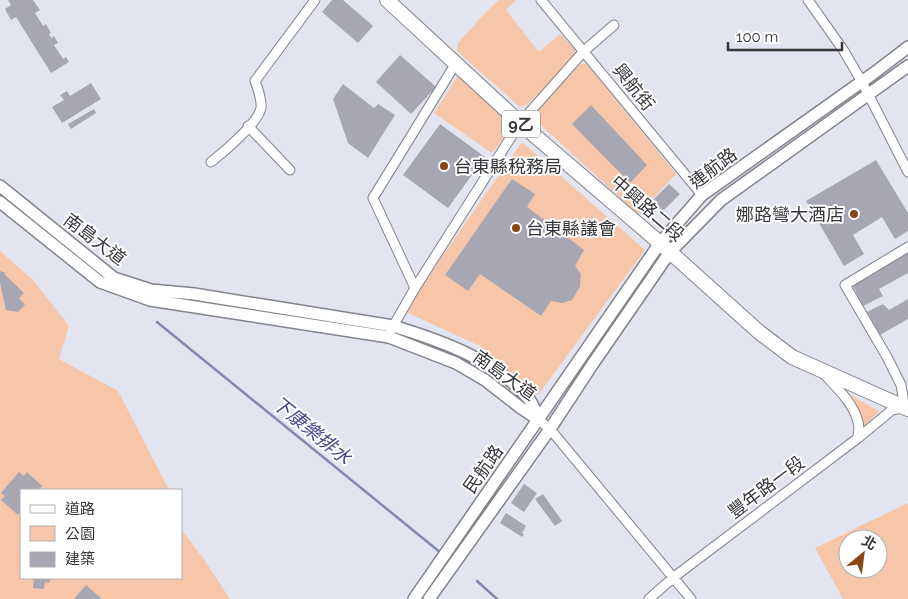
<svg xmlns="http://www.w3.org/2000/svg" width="908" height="599" font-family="Raleway,'Noto Sans TC',sans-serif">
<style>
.green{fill:#f7c5a7;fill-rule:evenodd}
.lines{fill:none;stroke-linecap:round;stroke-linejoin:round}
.stream{stroke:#8388b3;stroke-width:2.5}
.building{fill:#a6a7b2}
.minor-casing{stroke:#81838d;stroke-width:11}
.tertiary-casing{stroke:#81838d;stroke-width:14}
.primary-casing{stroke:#81838d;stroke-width:16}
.minor{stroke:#fff;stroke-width:9}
.tertiary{stroke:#fff;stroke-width:11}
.primary{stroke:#fff;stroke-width:14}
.poi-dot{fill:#884615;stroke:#fff;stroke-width:2}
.labels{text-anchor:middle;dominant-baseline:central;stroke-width:4;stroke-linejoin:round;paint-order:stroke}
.shield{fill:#fff;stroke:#727276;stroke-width:1}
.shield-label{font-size:16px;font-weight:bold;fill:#36363b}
.street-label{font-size:18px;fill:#36363b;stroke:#fff}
.poi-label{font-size:18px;fill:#36363b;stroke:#fff;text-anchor:start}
.water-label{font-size:19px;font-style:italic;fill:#44468d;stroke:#fff}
</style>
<rect width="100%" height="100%" fill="#e2e4ef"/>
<path class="green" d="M499 0H516L506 10 539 52 560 34 575 50V56L527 105 519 106 457 51 458 43 486 12Z
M580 64H585L591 69 676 174 638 214 533 118 534 113Z
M458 76 514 126 492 153 434 113Z
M522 142 645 250 538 395 480 346 404 311Z
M0 251 33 280 69 326 59 359 118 391 169 490H21V578H181V529L205 561 230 599H0Z
M845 392 879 411 863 428Z
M908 503V599H843L815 548ZM848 539H878V569H848Z"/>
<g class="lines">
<path class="stream" d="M157 322 441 553
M477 581 497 599"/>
</g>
<path class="building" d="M8 0H33L40 10 35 13 43 26 46 24 51 33 49 34 51 38 54 36 58 43 54 45 63 59 66 57 69 62 51 73 16 17 11 20 5 9 11 5Z
M332 0H343L373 26 358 43 322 12Z
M400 55 436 87 411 114 376 82Z
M91 83 101 99 62 123 52 107 64 100 60 95 67 91 70 96Z
M343 84 374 108 378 104 395 115 368 158 348 143 333 99Z
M591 105 647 165 630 183 572 124Z
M94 109 96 113 71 129 68 124Z
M440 124 485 157 448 208 403 175Z
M876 160 908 213V231L895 239 882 217 853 235 864 254 844 266 806 201Z
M512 179 535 194 527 207 584 250 575 266 581 274 580 287 572 300 562 303 551 301 541 316 480 274 468 291 445 275Z
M669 184 680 194 661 213 650 203Z
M908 253V273L879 289 883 296 863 306 852 284Z
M0 271 6 273 4 274 24 293 19 298 25 305 18 312 6 310 0 283Z
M908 299V319L880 335 867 312 883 304 889 310Z
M19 472 24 476 27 472 42 486 39 490H21V511L18 515 1 500 5 496 1 493Z
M524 484 537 493 524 512 511 503Z
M543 494 562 521 555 526 535 499Z
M506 513 526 526 522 533 524 534 522 537 500 523Z
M34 578H50L49 583 45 582 44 589 33 588Z
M86 585 102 599H74Z"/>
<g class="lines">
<defs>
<path id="minor" d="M541 0 702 195
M808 0 844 51 862 82 908 172
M248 126 290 170
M211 162C224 152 258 123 261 108 262 99 258 89 255 81L315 0
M415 288 373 198 456 63
M391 330 415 288 520 123 584 51 614 25
M825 375C837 388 854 404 858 422 860 427 858 433 858 438
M905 408 901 385 887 357 845 285 908 247
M539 420 550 429 691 599
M649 599 674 577 858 438 892 410 903 408"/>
<path id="tertiary" d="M0 186 114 278 151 290 194 294 393 326C439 340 497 360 529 399 533 404 536 413 539 420
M0 202 100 282 150 300 389 337 456 363 485 380 521 408 539 420
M414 599 660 243 702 195 874 73 908 47
M429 599 550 429 592 365 670 252 721 200 908 66"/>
<path id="primary" d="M387 0 520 123 660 243 759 332 792 357 908 409"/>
</defs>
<use href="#minor" class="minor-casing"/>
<use href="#tertiary" class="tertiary-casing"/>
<use href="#primary" class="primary-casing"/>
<use href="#minor" class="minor"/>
<use href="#tertiary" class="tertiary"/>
<use href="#primary" class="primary"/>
</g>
<g class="poi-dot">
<circle cx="444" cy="166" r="5"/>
<circle cx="854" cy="214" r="5"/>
<circle cx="516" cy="228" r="5"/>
</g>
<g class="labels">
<rect class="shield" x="502" y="110.5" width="38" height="27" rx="4"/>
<g class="shield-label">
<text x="521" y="124">9乙</text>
</g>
<g class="street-label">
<text transform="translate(634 87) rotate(51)">興航街</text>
<text transform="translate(713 168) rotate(-37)">連航路</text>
<text transform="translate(648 208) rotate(41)">中興路二段</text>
<text transform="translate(95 239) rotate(37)">南島大道</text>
<text transform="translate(505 375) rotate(35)">南島大道</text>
<text transform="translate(483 469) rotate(-55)">民航路</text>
<text transform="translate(766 487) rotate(-37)">豐年路一段</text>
</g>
<g class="poi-label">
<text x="454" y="166">台東縣稅務局</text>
<text x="844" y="214" text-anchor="end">娜路彎大酒店</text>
<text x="526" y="228">台東縣議會</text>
</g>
<g class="water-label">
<text transform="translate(312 430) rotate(39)">下康樂排水</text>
</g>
</g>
<rect x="20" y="489" width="162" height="90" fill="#ffffff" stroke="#afafb1"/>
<rect x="30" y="505" width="25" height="8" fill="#ffffff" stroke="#afafb1"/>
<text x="65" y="514" font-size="15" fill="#36363b">道路</text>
<rect x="30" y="526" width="25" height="15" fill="#f7c5a7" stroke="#afafb1"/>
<text x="65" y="539" font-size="15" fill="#36363b">公園</text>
<rect x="30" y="552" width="25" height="15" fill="#a6a7b2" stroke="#afafb1"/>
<text x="65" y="564" font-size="15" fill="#36363b">建築</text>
<g transform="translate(863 554) rotate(29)"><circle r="24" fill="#ffffff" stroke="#afafb1"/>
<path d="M0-4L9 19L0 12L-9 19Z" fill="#884615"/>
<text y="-8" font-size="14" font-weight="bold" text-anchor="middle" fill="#36363b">北</text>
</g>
<path d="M728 42v8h114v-8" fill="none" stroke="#36363b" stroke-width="2.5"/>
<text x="736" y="42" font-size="15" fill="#36363b" stroke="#ffffff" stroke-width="4" paint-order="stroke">100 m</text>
</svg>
